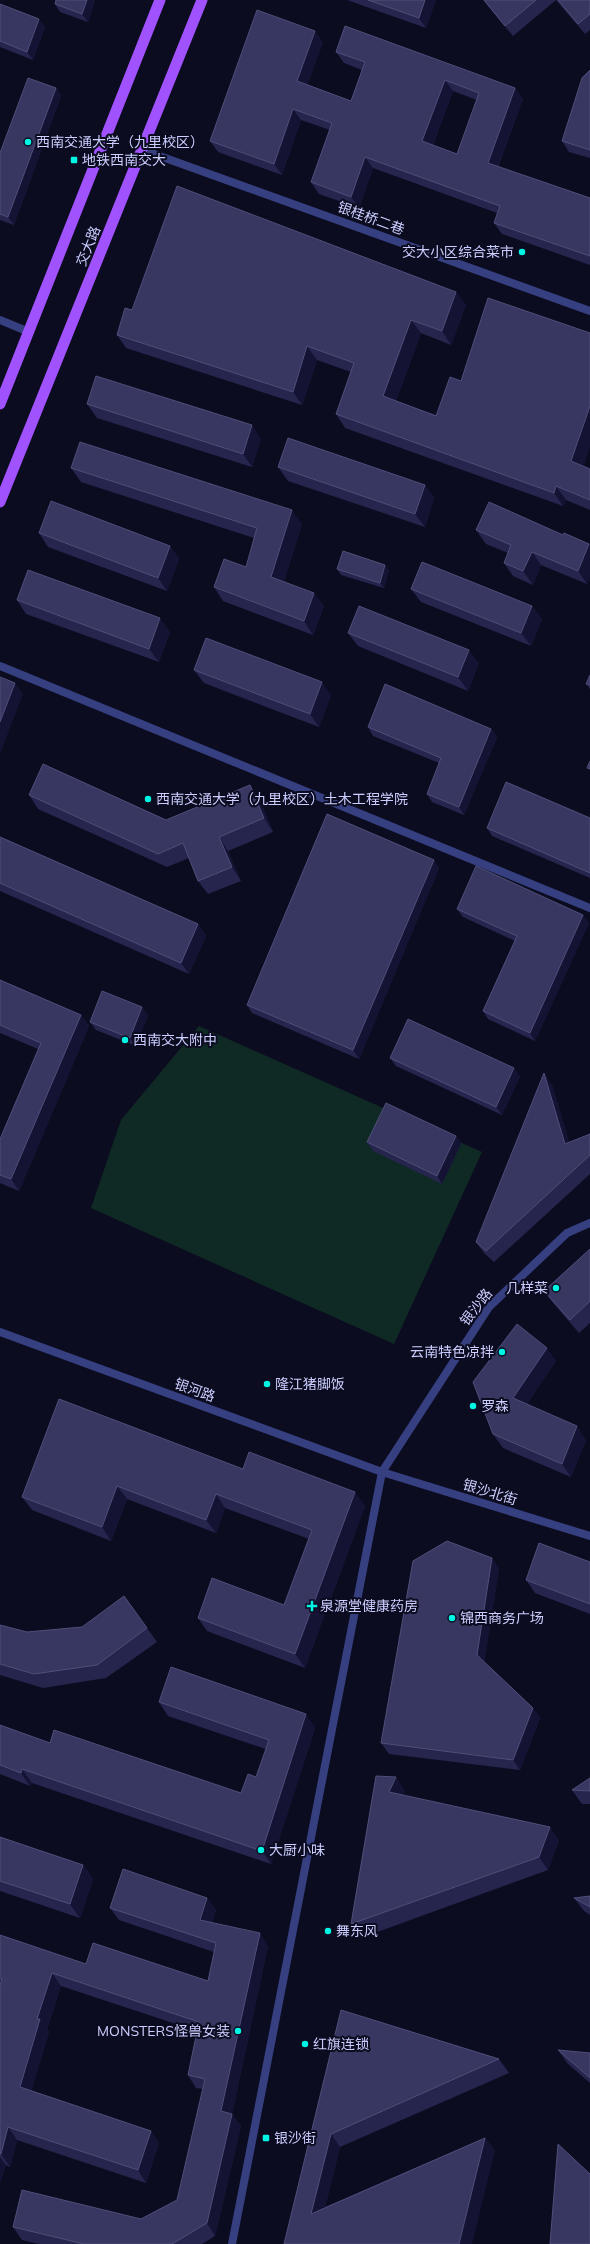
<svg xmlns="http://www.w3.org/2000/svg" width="590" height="2244" font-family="Mulish,'Noto Sans SC',sans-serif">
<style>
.green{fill:#0f2a24}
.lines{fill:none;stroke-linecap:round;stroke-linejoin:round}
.service{stroke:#364080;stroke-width:8}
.minor{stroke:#364080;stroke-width:8}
.tertiary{stroke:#364080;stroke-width:8}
.primary{stroke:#a052ff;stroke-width:11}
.wall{fill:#25254e;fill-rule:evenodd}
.shaded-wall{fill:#141334}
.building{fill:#373761;stroke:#4e4f7a;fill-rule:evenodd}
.poi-dot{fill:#00f6e4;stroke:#0c0c20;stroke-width:1.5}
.labels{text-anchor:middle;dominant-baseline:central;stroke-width:4;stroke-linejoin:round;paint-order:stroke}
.poi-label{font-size:14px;fill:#cbceff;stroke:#0c0c20;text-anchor:start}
.street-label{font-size:14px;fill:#cbceff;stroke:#0c0c20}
</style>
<rect width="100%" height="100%" fill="#0c0c20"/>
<path class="green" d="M199 1026 482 1152 394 1344 91 1208 121 1120Z"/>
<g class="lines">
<path class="service" d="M0 320 29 332"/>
<path class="minor" d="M143 150 590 311
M0 666 590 908
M232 2244 382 1472 489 1307 567 1233 590 1223"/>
<path class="tertiary" d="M0 1332 382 1472 590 1536"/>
<path class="primary" d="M0 404 160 0
M0 502 202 0"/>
</g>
<path class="wall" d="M95 0 88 22 60 12 55 4Z
M347 0H436L426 28Z
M483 0H556L513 36Z
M556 0H590V30L585 34Z
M0 4 45 27 33 60 0 47Z
M323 42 307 85 351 101 362 70 344 63 336 52 515 88 523 99 498 167 590 198V265L502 234 494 223 497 213 373 168 359 208 319 194 311 182 330 130 301 120 282 175 218 152 210 141ZM453 91 477 100 457 154 433 145Z
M590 70V158L569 152 562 141Z
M56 88 61 96 14 225 0 220V153Z
M456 292 466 305 451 345 421 333 396 401 590 469V510L566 500 563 506 345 428 336 414 351 372 317 360 302 405 126 348 117 335 132 310Z
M87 404 261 439 252 467 97 418Z
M278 467 425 485 434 498 425 527 288 481Z
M71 468 302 524 284 581 324 606 313 635 223 601 214 587 246 567 254 538 81 482Z
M476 530 563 535 589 544 590 545V577L587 584 541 565 533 585 513 576 504 563 508 553 486 544Z
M39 533 170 546 179 559 167 591 48 547Z
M337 569 389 570 384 588 341 575Z
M411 589 532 606 542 619 531 646 421 602Z
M17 600 170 632 159 662 26 614Z
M348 633 479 663 468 691 358 646Z
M194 670 331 695 319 727 204 683Z
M590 675V689L586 684Z
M368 727 491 729 497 737 464 815 432 802 427 794 439 763 373 736Z
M250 785 259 798 273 832 228 851 241 881 208 894 198 881 189 858 167 867 38 809 29 795 166 820Z
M590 818V878L492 836 487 828Z
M0 837 198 924 206 936 189 974 0 891Z
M439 868 359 1059 252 1013 247 1005Z
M457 909 589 923 535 1041 488 1019 483 1011 515 941 463 917Z
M0 980 81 1015 89 1026 19 1191 0 1183V1139L38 1049 0 1033Z
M148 1015 136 1046 96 1030 90 1022Z
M390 1058 520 1076 502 1115 396 1066Z
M552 1085 569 1142 590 1134V1174L494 1262 484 1253 476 1242Z
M456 1136 461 1144 442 1184 373 1151 367 1142Z
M590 1249V1323L579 1333 554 1304 544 1291Z
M556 1361 527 1404 586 1440 571 1477 503 1448 493 1434Z
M243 1469 365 1506 305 1668 207 1631 198 1618 284 1605 309 1539 225 1508 216 1533 127 1499 111 1541 32 1510 22 1497Z
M492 1558 499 1569 484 1662 533 1708 540 1718 520 1770 389 1754 381 1743Z
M590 1562V1614L535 1593 526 1580Z
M0 1625 27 1632 147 1628 157 1642 106 1678 43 1688 0 1675Z
M159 1702 315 1728 271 1864 32 1783 30 1786 0 1774V1725L50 1743 241 1793 256 1777 266 1749 168 1716Z
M376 1776 405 1791 403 1795 559 1840 548 1870 361 1938 351 1924Z
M590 1778V1804H582L572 1790Z
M0 1837 83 1865 93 1879 80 1918 0 1891Z
M590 1896V1915L584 1911 574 1898Z
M207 1898 216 1910 212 1923 268 1946 232 2114 241 2126 215 2236 202 2244H39L22 2240 13 2227 141 2219 177 2200 203 2089 196 2088 188 2075 197 2031 61 1986 47 2029 49 2032 31 2091 151 2131 159 2143 146 2183 17 2140 10 2167 6 2165 0 2182V1935L86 1964 208 1981 214 1952 119 1920 110 1908Z
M341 2010 499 2059 509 2073 340 2147 325 2207 485 2138 495 2151 284 2244Z
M558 2050 590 2053V2083L568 2064Z"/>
<path class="shaded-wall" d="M87 0H95L88 22 82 14Z
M425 0H436L426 28 419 18Z
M39 19 45 27 33 60 27 52Z
M315 31 323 42 305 92 297 81Z
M445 80 453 91 430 152 422 141Z
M56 88 61 96 14 225 8 217Z
M515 88 523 99 495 174 488 163Z
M293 109 301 120 282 175 274 164Z
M365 157 373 168 359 208 351 197Z
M456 292 466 305 451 345 442 331Z
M411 320 421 333 393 410 383 396Z
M307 346 317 360 302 405 293 392Z
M590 406V447L581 474 571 461Z
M252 425 261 439 252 467 243 454Z
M425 485 434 498 425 527 415 514Z
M556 486 566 500 563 506 554 493Z
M292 510 302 524 281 590 271 577Z
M589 544 590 545V577L587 584 578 571Z
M170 546 179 559 167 591 158 578Z
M532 552 541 565 533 585 523 571Z
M385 565 389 570 384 588 380 583Z
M314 593 324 606 313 635 304 621Z
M532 606 542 619 531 646 521 633Z
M160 618 170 632 159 662 149 649Z
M469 650 479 663 468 691 458 677Z
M322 682 331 695 319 727 310 714Z
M15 683 23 694 0 754V722Z
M491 729 497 737 464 815 459 807Z
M250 785 259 798 273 832 264 818Z
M219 837 228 851 241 881 232 867Z
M434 860 439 868 359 1059 353 1050Z
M583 915 589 923 535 1041 530 1033Z
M198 924 206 936 189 974 181 963Z
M142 1007 148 1015 136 1046 130 1038Z
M81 1015 89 1026 19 1191 11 1179Z
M514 1068 520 1076 502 1115 496 1107Z
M544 1073 552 1085 573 1155 565 1144Z
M456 1136 461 1144 442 1184 437 1176Z
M547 1348 556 1361 522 1412 513 1398Z
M577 1426 586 1440 571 1477 562 1464Z
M117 1486 127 1499 111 1541 102 1527Z
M355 1492 365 1506 305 1668 295 1654Z
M216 1494 225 1508 216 1533 206 1520Z
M492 1558 499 1569 484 1665 477 1655Z
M533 1708 540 1718 520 1770 513 1760Z
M306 1714 315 1728 271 1864 262 1851Z
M22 1769 32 1783 30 1786 21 1773Z
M396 1777 405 1791 398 1806 389 1792Z
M550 1827 559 1840 548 1870 539 1857Z
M83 1865 93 1879 80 1918 70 1904Z
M207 1898 216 1910 209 1933 200 1920Z
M260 1933 268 1946 232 2114 241 2126 215 2236 207 2223 221 2111Z
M52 1973 61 1986 47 2029 49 2032 29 2100 20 2087 37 2019Z
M8 2127 17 2140 10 2167 1 2154Z
M151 2131 159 2143 146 2183 138 2170Z
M331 2134 340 2147 320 2227 311 2214Z
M485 2138 495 2151 472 2244H459Z
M0 2157 6 2165 0 2182Z"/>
<path class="building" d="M56 0H87L82 14 55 4Z
M368 0H425L419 18Z
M484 0H536L505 26Z
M558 0H590V14L578 24Z
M0 4 39 19 27 52 0 41Z
M257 10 315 31 297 81 351 101 365 62 336 52 345 26 515 88 488 163 590 198V256L494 223 500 206 365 157 351 197 311 182 332 123 293 109 274 164 210 141ZM445 80 479 93 457 154 422 141Z
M590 70V150L562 141 582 78Z
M28 78 56 88 8 217 0 214V153Z
M177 186 456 292 442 331 411 320 383 396 436 416 450 377 461 381 488 298 590 333V406L571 461 590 469V500L556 486 554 493 336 414 354 363 307 346 293 392 117 335 125 308 132 310Z
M96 376 252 425 243 454 87 404Z
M288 438 425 485 415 514 278 467Z
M80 442 292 510 271 577 314 593 304 621 214 587 224 559 246 567 257 528 71 468Z
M51 501 170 546 158 578 39 533Z
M489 502 563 535 564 533 589 544 578 571 532 552 523 571 504 563 511 545 476 530Z
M343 551 385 565 380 583 337 569Z
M422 562 532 606 521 633 411 589Z
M28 570 160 618 149 649 17 600Z
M359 606 469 650 458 677 348 633Z
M206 638 322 682 310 714 194 670Z
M590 675V685L586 684Z
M0 677 15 683 0 722Z
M385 684 491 729 459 807 427 794 441 758 368 727Z
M590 761V769L587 768Z
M43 764 166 820 250 785 264 818 219 837 232 867 198 881 183 843 158 854 29 795Z
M506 782 590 818V873L487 828Z
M327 814 434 860 353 1050 247 1005Z
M0 837 198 924 181 963 0 883Z
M476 866 583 915 530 1033 483 1011 517 936 457 909Z
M0 980 81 1015 11 1179 0 1175V1139L41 1043 0 1025Z
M102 991 142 1007 130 1038 90 1022Z
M408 1019 514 1068 496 1107 390 1058Z
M544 1073 565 1144 590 1134V1155L486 1251 476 1242Z
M386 1103 456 1136 437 1176 367 1142Z
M590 1249V1301L570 1320 544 1291Z
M517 1324 547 1348 513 1398 577 1426 562 1464 493 1434 473 1382Z
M59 1399 243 1469 249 1452 355 1492 295 1654 198 1618 212 1578 284 1605 312 1530 216 1494 206 1520 117 1486 102 1527 22 1497Z
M447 1541 492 1558 477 1655 533 1708 513 1760 381 1743 413 1561Z
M539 1543 590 1562V1604L526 1580Z
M124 1596 147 1628 97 1665 34 1674 0 1664V1625L27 1632 82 1627Z
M171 1667 306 1714 262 1851 22 1769 21 1773 0 1765V1725L50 1743 54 1730 241 1793 248 1774 256 1777 269 1740 159 1702Z
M376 1776 396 1777 389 1792 550 1827 539 1857 351 1924Z
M590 1778V1791L572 1790Z
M0 1837 83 1865 70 1904 0 1881Z
M123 1869 207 1898 200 1920 260 1933 221 2111 232 2114 207 2223 172 2244H84L13 2227 22 2190 141 2219 177 2200 205 2079 188 2075 199 2022 52 1973 37 2019H40L20 2087 151 2131 138 2170 8 2127 1 2154H0V1986L2 1979 0 1978V1935L86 1964 93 1943 208 1981 216 1943 110 1908Z
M590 1896V1907L574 1898Z
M341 2010 499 2059 331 2134 311 2214 485 2138 459 2244H284Z
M558 2050 590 2053V2078Z
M558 2144 590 2174V2244H550Z"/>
<g class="poi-dot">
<circle cx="28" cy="142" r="4"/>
<rect x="70" y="156" width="8" height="8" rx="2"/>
<circle cx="522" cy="252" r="4"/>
<circle cx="148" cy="799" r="4"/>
<circle cx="125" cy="1040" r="4"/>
<circle cx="556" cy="1288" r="4"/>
<circle cx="502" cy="1352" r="4"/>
<circle cx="267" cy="1384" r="4"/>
<circle cx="473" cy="1406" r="4"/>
<path d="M310 1600h4v4h4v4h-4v4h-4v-4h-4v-4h4z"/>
<circle cx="452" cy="1618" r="4"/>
<circle cx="261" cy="1850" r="4"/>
<circle cx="328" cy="1931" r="4"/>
<circle cx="238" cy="2031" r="4"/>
<circle cx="305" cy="2044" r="4"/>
<rect x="262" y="2134" width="8" height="8" rx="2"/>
</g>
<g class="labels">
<g class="poi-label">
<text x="36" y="142">西南交通大学（九里校区）</text>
<text x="82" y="160">地铁西南交大</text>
<text x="514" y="252" text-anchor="end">交大小区综合菜市</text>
<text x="156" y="799">西南交通大学（九里校区）土木工程学院</text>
<text x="133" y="1040">西南交大附中</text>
<text x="548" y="1288" text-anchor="end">几样菜</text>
<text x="494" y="1352" text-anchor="end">云南特色凉拌</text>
<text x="275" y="1384">隆江猪脚饭</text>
<text x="481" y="1406">罗森</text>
<text x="320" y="1606">泉源堂健康药房</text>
<text x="460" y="1618">锦西商务广场</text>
<text x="269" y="1850">大厨小味</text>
<text x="336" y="1931">舞东风</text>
<text x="230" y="2031" text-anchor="end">MONSTERS怪兽女装</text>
<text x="313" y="2044">红旗连锁</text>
<text x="274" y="2138">银沙街</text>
</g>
<g class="street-label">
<text transform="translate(371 218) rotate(20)">银桂桥二巷</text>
<text transform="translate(88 246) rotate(-68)">交大路</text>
<text transform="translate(476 1307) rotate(-52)">银沙路</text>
<text transform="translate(195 1390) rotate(20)">银河路</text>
<text transform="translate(490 1492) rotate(17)">银沙北街</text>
</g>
</g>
</svg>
